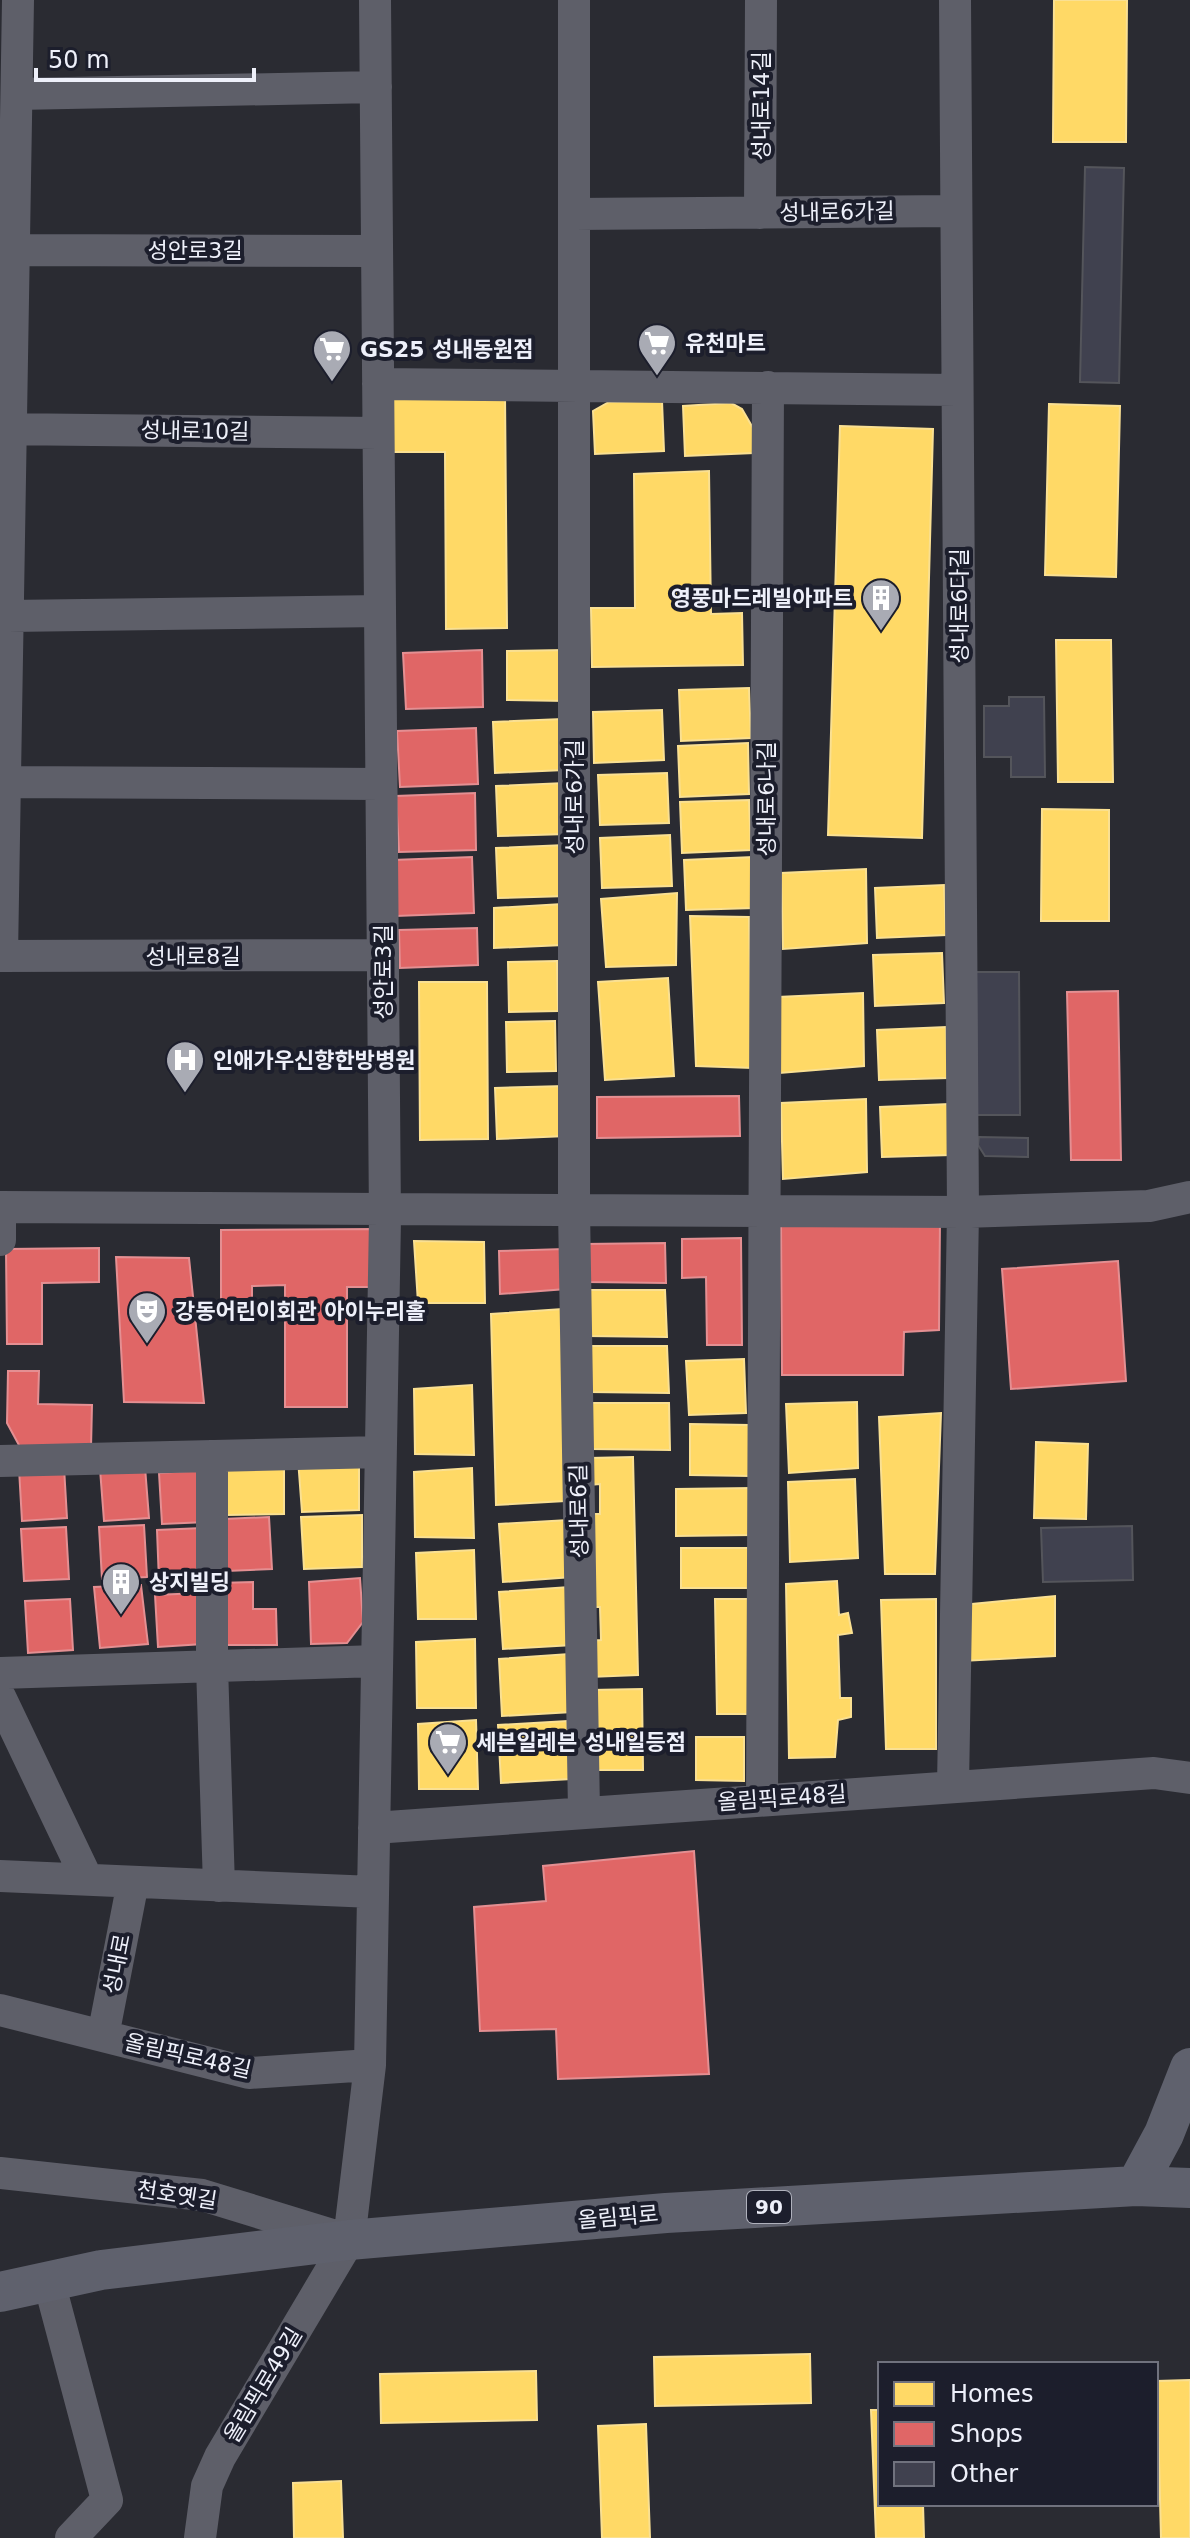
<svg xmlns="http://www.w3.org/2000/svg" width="1190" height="2538" font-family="'DejaVu Sans','Noto Sans KR',sans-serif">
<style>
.homes{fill:#ffd966;stroke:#fae092;stroke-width:2}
.shops{fill:#e06666;stroke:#e48f92;stroke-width:2}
.building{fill:#40414f;stroke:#54555b;stroke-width:2}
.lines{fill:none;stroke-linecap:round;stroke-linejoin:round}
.minor{stroke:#5e5f69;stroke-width:32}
.major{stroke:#5f616d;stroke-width:40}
.labels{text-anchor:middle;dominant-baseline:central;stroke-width:8;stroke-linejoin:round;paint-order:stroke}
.shield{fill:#1c1e2c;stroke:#afb1bc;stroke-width:2}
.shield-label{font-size:20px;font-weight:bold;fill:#eef0fa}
.street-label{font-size:22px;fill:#eef0fa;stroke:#1c1e2c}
.poi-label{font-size:22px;font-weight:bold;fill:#eef0fa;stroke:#1c1e2c;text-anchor:start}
</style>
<rect width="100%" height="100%" fill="#2a2b32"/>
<path class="homes" d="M1054 0H1127L1126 142H1053Z
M392 394H505L507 628 446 629 445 452H393Z
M662 401 664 451 595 454 593 411 609 402Z
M731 403 742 409 753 428 754 453 685 456 683 406Z
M1049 404 1120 406 1116 577 1045 575Z
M840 426 933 429 922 838 828 835Z
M709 471 711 614 742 613 743 665 592 667 591 608H635L634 474Z
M1056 640H1111L1113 782H1058Z
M564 650 566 701 507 700V651Z
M749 688 751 738 681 741 679 690Z
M662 710 664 760 594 763 593 712Z
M562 719 564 770 495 773 493 722Z
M748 743 749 794 680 797 678 746Z
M667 773 669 823 600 825 598 775Z
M565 783 567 834 498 836 496 786Z
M749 800 751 850 682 853 680 802Z
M1042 809 1109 810V921H1041Z
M670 835 672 886 602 888 600 838Z
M565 845 567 896 498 898 496 848Z
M753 857 755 908 686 910 684 860Z
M866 869 867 943 783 949 781 873Z
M944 885 946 935 877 938 875 888Z
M677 893 676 965 606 967 601 899Z
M562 904 563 945 494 948V908Z
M690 916 749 917 752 1068 696 1066Z
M942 953 944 1003 875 1006 873 955Z
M557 961 558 1011 509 1012 508 962Z
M668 978 674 1076 605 1080 598 982Z
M419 982H487L488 1139 420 1140Z
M863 993 864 1066 780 1073 778 997Z
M555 1021 556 1071 507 1072 506 1022Z
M946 1027 948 1078 879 1080 877 1030Z
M564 1086 566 1136 497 1139 495 1088Z
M866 1099 867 1172 783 1179 781 1103Z
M949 1104 951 1155 882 1157 880 1107Z
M414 1241 484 1242 485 1303H418Z
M586 1290H665L667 1337 587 1336Z
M562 1309 565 1501 496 1505 491 1314Z
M588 1346H667L669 1393 589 1392Z
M744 1359 746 1413 689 1415 686 1361Z
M472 1385 474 1455 415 1454 414 1389Z
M857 1402 858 1468 789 1473 786 1404Z
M589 1403H669L670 1450 591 1449Z
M941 1413 935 1574H885L879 1417Z
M690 1424 749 1425V1476L690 1475Z
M1036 1442 1088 1444 1086 1519 1034 1518Z
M359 1457V1510L302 1512 298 1459Z
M633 1457 638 1675 589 1677 588 1641 601 1640 600 1607H593L591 1514H600V1484L590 1485 589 1458Z
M284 1461V1514L227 1515 224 1463Z
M472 1468 474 1538 415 1537 414 1472Z
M855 1479 858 1558 790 1562 788 1482Z
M751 1488 752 1535 676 1536V1489Z
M362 1515V1567L304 1569 301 1517Z
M568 1520 572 1577 503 1582 499 1524Z
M681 1548H751L752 1588H681Z
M474 1550 476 1619H418L416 1553Z
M837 1581 839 1615 848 1613 852 1633 838 1635 840 1698H851V1717L838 1720 835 1757 789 1758 786 1584Z
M569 1587 573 1645 503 1649 499 1592Z
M1055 1596V1656L962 1661V1605Z
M715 1599H749L750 1714H717Z
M936 1599V1749H886L881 1600Z
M475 1639 476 1708H417L416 1642Z
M569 1654 572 1712 502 1716 499 1659Z
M642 1689 643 1770H592L591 1690Z
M476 1720 478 1789H419L418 1724Z
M567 1721 571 1779 501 1783 498 1725Z
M696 1737H744V1781L696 1780Z
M810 2354 811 2403 655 2406 654 2357Z
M536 2371 537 2420 381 2423 380 2374Z
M1190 2380V2538H1161L1157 2381Z
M871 2410H880V2504H923L924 2538H876Z
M646 2424 650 2538H602L598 2426Z
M341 2481 343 2538H294L293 2483Z"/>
<path class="shops" d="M482 650 483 707 406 709 403 653Z
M476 728 478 784 400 787 397 731Z
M475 793 476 850 399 852 396 796Z
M472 857 474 913 396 916 393 860Z
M477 928 478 965 400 968 399 930Z
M1118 991 1121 1160H1071L1067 992Z
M739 1096 740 1136 597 1138V1097Z
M940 1220 939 1330 904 1332 903 1375H782L781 1226Z
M375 1229 376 1287H347V1407H285V1285L252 1286V1312H221V1230Z
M741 1238 742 1345H707L706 1277 682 1278V1239Z
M665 1243 666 1283 587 1282 584 1244Z
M99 1248V1282L42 1283V1344H7L6 1249Z
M564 1249 566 1289 500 1294 499 1251Z
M116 1257 189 1258 204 1403 124 1402Z
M1118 1261 1126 1381 1011 1389 1002 1269Z
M8 1371H39L38 1404 92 1405 91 1448 20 1447 7 1423Z
M64 1467 67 1518 22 1521 19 1469Z
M145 1467 149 1518 104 1521 100 1469Z
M204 1470 207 1522 162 1524 159 1473Z
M269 1517 272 1569 227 1571 224 1519Z
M144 1525 147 1577 102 1579 99 1527Z
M66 1527 69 1579 24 1581 21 1529Z
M202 1528 204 1579 159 1582 157 1530Z
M360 1578 363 1622 347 1643 311 1644 309 1582Z
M253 1582V1609H276L277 1645H218V1583Z
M141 1585 148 1644 100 1648 94 1587Z
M200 1593 203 1644 158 1647 155 1595Z
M70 1599 73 1650 28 1653 25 1601Z
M694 1851 709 2074 558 2079 556 2029 480 2031 474 1907 546 1901 543 1866Z"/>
<path class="building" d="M1085 167 1124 168 1119 383 1080 382Z
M1009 697H1044L1045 777H1011V757H984V706H1009Z
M976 972H1019L1020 1115H977Z
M979 1137 1028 1138V1157L985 1156 978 1145Z
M1132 1526 1133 1580 1043 1582 1041 1528Z"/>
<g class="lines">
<path class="minor" d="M574 0V1209L584 1812
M17 94 376 87
M760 213 761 0
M574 214 956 211
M14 250 377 251
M378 384 957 390
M0 429 378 433
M8 616 380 611
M5 782 381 784
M0 956 383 955
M2 956 18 0
M0 1207 963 1212 1149 1206 1190 1197
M0 1240V1207
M212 1456V1666L219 1886
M0 1461 380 1452
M0 1673 377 1661
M0 1697 87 1879
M953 1786 963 1212 955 0
M762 1800 768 387
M374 1828 1154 1773 1190 1778
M0 1876 373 1892
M0 2010 249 2073 370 2065
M103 2036 133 1882
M0 2173 202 2195 342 2238
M49 2282 107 2500 71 2538
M200 2538 207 2486 220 2457 349 2240 370 2065 385 1219 375 0"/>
<path class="major" d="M1136 2186 1164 2134 1190 2068
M0 2292 101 2270 349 2240 666 2213 1136 2186 1190 2188"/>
</g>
<defs>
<symbol id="supermarket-pin" viewBox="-11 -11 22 30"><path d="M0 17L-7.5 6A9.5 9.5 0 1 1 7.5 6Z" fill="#a9abb4" stroke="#1c1e2c"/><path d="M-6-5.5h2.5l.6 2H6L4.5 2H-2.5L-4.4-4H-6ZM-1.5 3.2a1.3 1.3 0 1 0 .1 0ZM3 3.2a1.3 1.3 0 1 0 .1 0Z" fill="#fff"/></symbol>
<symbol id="building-pin" viewBox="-11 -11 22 30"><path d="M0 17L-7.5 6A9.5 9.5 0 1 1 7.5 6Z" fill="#a9abb4" stroke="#1c1e2c"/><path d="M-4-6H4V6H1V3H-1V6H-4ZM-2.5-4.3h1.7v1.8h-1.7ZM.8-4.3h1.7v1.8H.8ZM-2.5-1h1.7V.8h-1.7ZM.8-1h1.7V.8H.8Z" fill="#fff"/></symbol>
<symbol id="hospital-pin" viewBox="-11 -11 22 30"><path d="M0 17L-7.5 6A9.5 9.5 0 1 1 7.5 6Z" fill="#a9abb4" stroke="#1c1e2c"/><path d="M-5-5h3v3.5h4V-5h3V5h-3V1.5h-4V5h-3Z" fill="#fff"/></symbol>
<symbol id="theatre-pin" viewBox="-11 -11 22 30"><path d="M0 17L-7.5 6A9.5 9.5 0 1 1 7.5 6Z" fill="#a9abb4" stroke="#1c1e2c"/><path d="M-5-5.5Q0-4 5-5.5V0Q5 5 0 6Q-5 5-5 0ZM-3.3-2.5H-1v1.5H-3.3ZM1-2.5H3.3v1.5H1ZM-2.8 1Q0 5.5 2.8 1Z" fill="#fff"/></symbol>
</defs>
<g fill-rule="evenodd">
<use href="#supermarket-pin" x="635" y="321" width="44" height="60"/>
<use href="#supermarket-pin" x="310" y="327" width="44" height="60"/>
<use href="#building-pin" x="859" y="576" width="44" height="60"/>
<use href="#hospital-pin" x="163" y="1038" width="44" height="60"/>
<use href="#theatre-pin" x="125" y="1289" width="44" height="60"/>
<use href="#building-pin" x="99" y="1560" width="44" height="60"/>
<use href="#supermarket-pin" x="426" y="1720" width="44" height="60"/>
</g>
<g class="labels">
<rect class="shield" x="747" y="2191" width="44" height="32" rx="6"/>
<g class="shield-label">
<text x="769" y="2207">90</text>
</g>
<g class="street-label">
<text transform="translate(761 106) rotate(-90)">성내로14길</text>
<text transform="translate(837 212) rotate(-1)">성내로6가길</text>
<text x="195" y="250">성안로3길</text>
<text transform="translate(195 431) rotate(1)">성내로10길</text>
<text transform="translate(959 606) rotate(-90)">성내로6다길</text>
<text transform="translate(574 797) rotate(-90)">성내로6가길</text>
<text transform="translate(766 799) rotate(-90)">성내로6나길</text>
<text x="193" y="956">성내로8길</text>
<text transform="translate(383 972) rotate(-90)">성안로3길</text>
<text transform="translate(579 1511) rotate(-91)">성내로6길</text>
<text transform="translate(782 1798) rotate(-4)">올림픽로48길</text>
<text transform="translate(117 1964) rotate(-79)">성내로</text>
<text transform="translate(188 2056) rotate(13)">올림픽로48길</text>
<text transform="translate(177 2195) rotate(9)">천호옛길</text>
<text transform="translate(618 2217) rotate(-5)">올림픽로</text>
<text transform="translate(263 2385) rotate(-59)">올림픽로49길</text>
</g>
<g class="poi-label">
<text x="685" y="343">유천마트</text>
<text x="360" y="349">GS25 성내동원점</text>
<text x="853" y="598" text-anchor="end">영풍마드레빌아파트</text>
<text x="213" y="1060">인애가우신향한방병원</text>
<text x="175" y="1311">강동어린이회관 아이누리홀</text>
<text x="149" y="1582">상지빌딩</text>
<text x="476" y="1742">세븐일레븐 성내일등점</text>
</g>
</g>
<rect x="878" y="2362" width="280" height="144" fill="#1c1e2c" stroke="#70727e" stroke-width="2"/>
<rect x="894" y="2382" width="40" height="24" fill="#ffd966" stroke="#70727e" stroke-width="2"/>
<text x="950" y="2402" font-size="24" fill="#eef0fa">Homes</text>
<rect x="894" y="2422" width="40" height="24" fill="#e06666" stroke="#70727e" stroke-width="2"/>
<text x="950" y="2442" font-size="24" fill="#eef0fa">Shops</text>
<rect x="894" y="2462" width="40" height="24" fill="#40414f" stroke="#70727e" stroke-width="2"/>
<text x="950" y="2482" font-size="24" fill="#eef0fa">Other</text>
<path d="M36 68v12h218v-12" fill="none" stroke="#eef0fa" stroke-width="4"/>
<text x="48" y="68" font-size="24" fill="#eef0fa" stroke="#1c1e2c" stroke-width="6" paint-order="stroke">50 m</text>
</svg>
